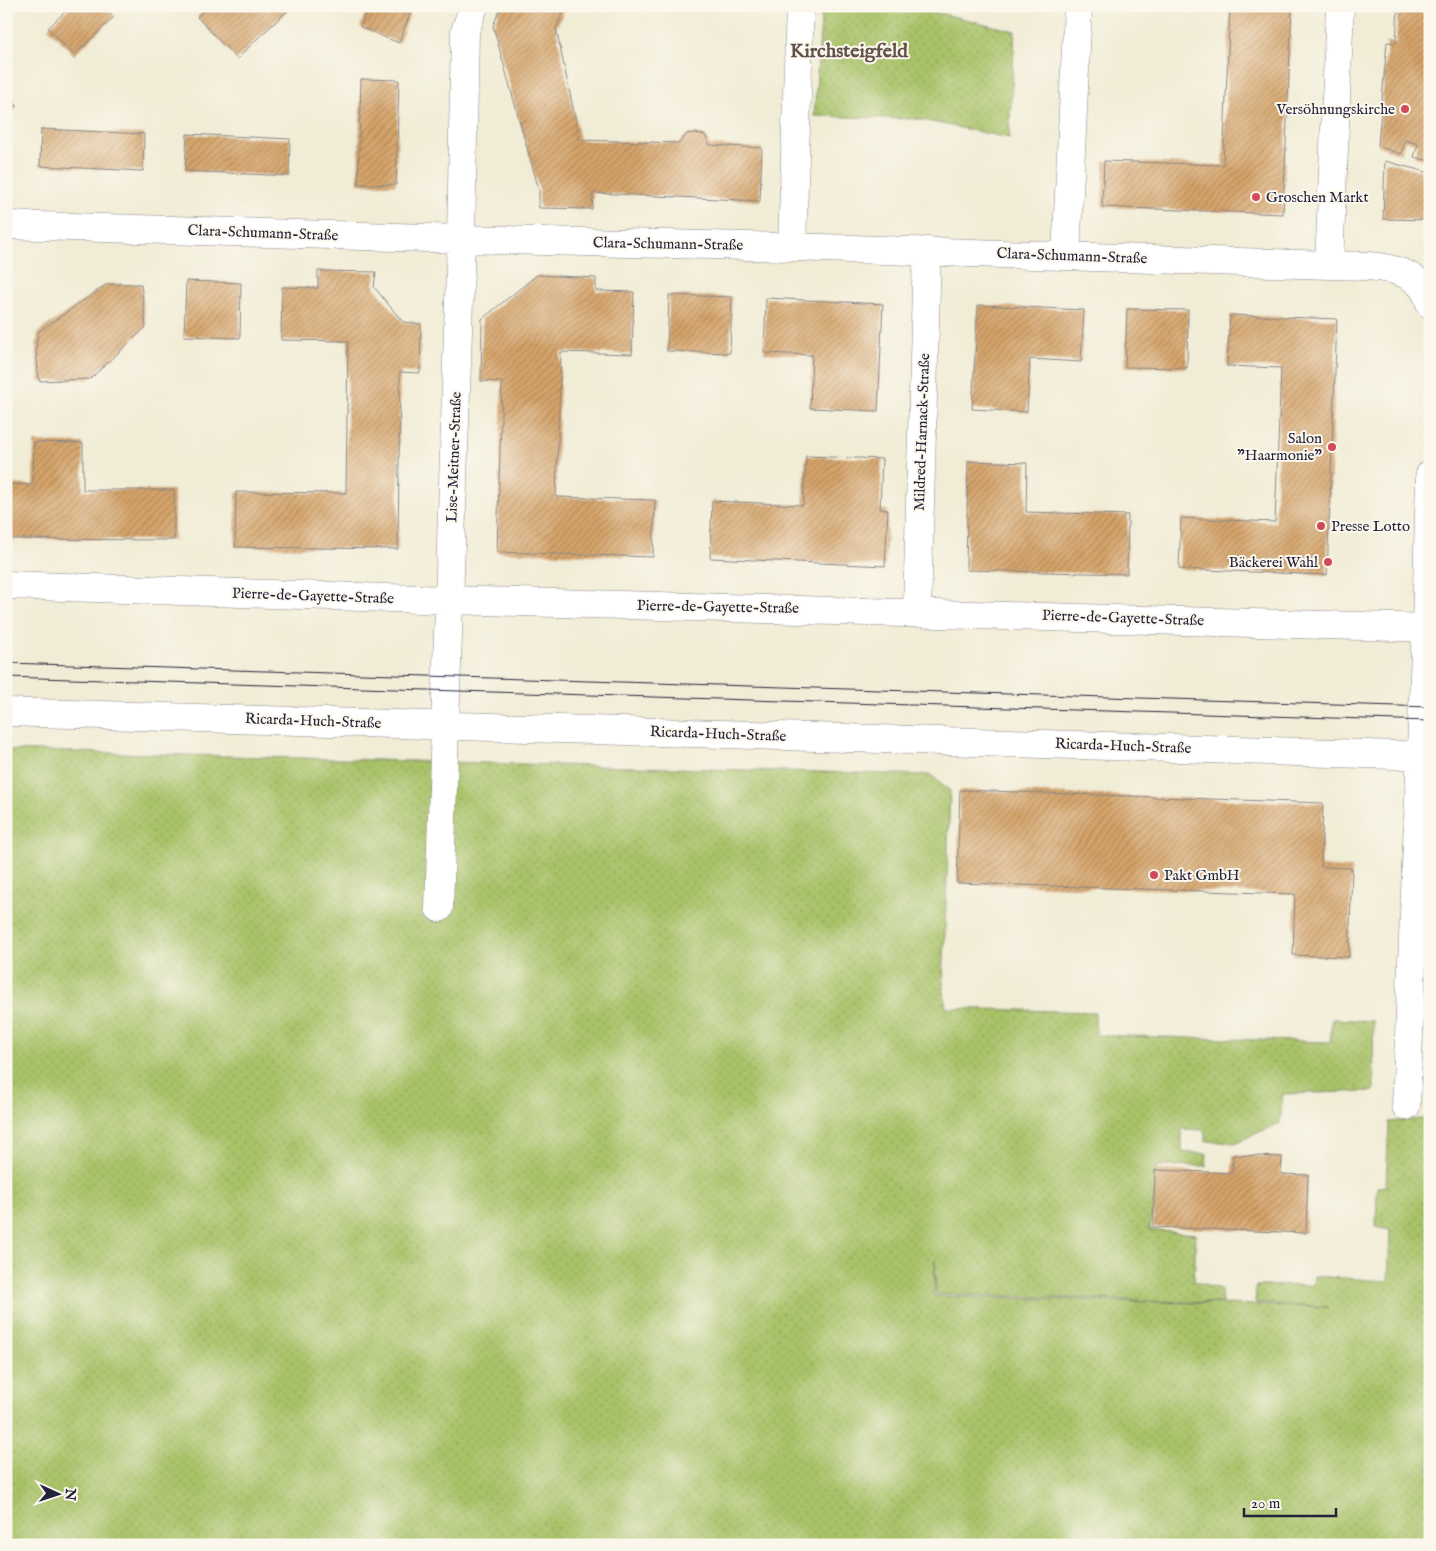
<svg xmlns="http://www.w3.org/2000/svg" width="1436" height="1551" font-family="'IM FELL English',serif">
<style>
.grass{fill:url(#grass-dots);stroke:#657252}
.building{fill:url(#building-hatch)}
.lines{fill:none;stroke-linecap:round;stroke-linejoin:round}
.minor-casing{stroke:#8a8788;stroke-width:29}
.minor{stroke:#fff;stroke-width:28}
.tram{stroke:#22223b;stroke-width:1}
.poi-dot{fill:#d1495b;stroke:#fbf7ec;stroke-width:2}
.labels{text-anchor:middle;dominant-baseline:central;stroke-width:4;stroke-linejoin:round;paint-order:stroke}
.poi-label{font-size:15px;fill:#22223b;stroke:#fbf7ec;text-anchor:end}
.street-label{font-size:15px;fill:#22223b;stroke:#fbf7ec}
.district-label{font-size:20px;font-weight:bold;fill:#61504b;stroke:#fbf7ec}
</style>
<defs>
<pattern id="grass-dots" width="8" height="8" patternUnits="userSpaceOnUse" patternTransform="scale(1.25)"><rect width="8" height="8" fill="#a8c268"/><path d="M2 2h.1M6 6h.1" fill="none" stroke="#90a65b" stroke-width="1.8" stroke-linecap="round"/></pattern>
<pattern id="building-hatch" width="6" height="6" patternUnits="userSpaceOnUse" patternTransform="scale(1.25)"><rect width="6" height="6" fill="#d6a46a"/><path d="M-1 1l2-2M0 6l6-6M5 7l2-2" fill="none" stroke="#ad8558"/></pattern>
</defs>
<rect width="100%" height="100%" fill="#fbf7ec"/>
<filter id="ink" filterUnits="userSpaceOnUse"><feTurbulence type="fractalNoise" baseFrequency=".02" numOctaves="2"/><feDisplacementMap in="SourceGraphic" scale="10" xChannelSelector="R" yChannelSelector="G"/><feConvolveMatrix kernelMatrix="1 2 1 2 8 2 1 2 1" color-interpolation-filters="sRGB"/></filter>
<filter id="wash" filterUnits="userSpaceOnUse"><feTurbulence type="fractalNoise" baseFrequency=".0096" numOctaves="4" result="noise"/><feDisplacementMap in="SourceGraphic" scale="20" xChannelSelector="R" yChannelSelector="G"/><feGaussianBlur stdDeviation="1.12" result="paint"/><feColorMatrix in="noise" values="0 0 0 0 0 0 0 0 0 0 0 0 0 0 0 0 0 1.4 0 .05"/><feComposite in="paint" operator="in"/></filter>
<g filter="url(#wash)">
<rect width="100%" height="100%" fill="#f1ecd5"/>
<path class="grass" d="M822 6H927L935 12 1015 31 1009 138 917 119 814 116Z
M6 750 931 775 950 791 943 986 946 1008 1095 1012 1096 1035 1330 1042 1332 1019 1373 1021 1374 1091 1283 1094 1280 1123 1235 1143 1206 1141 1204 1130 1182 1129V1152L1207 1154 1206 1166H1158L1150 1230 1196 1234 1194 1281 1221 1289 1222 1303 936 1294 935 1260 934 1296 1329 1307 1255 1303 1256 1286 1313 1285 1314 1276 1388 1281 1390 1230 1376 1227 1377 1187 1386 1186 1389 1122 1430 1118V1545H54L6 1542Z"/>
<g id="blocks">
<path class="building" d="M71 6H104L114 17 74 55 48 28Z
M207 6H293L259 37 237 59 197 17Z
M368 6H413L399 43 360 27Z
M501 6H566L556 29 580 140 679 143 687 134 696 133 705 135 710 145 762 148 760 201 593 193 592 209 539 208V190L493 26Z
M1230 6H1292L1283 214 1102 207 1104 161 1223 165Z
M1398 6H1430V161L1414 157 1418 144 1405 140 1401 154 1378 146 1387 42 1396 43Z
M361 79 399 80 396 185 358 184Z
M6 94 17 106 6 117Z
M41 129 144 134 143 171 40 166Z
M187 134 290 139 289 176 185 171Z
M1385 161 1430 173V220L1383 219Z
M318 271 376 272 374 287 403 322 421 324 420 373 400 372 398 549 235 547 236 492 346 493 348 341 281 340 282 287 318 288Z
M537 275 596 278V291L634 292 632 354 561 352 556 497 655 500 653 557 497 552 502 382 481 381 482 319Z
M186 281 241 283 240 338 184 336Z
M107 284H141L146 327 90 379 39 381 36 349 38 332Z
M669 295 732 297 730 353 667 351Z
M766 298 883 304 878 411 810 408 812 355 764 353Z
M978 305 1084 310 1081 362 1030 359 1027 412 972 409Z
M1127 309 1188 310 1187 368 1125 367Z
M1230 315 1337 319 1327 575 1179 569 1181 518 1275 522 1281 368 1227 366Z
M34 442 83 443V490H174V540L9 539V484L33 485Z
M806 456 882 459 880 509 888 510 885 566 710 558 712 501 803 505Z
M968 461 1027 463 1026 512 1128 515 1127 574 966 570Z
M960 790 1323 803 1321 867 1352 868 1349 957 1293 955 1295 894 957 883Z
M1233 1155 1282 1157 1281 1174 1308 1175 1306 1233 1153 1227 1155 1170 1232 1173Z"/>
</g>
</g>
<g filter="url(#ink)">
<use href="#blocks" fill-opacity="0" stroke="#8a8788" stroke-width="1"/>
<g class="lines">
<defs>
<path id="minor" d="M1340 6 1329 265C1362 266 1421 261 1430 304
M6 225 461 239 792 247 1329 265
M792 247 800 6
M1066 256 1078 6
M6 585 449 600 1430 628
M917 612 927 251
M6 712 1430 756
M439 908 461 239 465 31 474 6
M1406 1106 1426 628 1430 474"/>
</defs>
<use href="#minor" class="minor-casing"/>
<use href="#minor" class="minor"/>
<path class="tram" d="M6 663 1430 707
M6 677 1430 721"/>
</g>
</g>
<g class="poi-dot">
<circle cx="1405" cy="109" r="5"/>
<circle cx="1256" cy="197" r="5"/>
<circle cx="1332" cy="447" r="5"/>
<circle cx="1321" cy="526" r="5"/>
<circle cx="1328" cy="562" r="5"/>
<circle cx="1154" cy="875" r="5"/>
</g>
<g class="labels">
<g class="poi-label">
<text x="1395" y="109">Versöhnungskirche</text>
<text x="1266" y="197" text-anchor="start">Groschen Markt</text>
<text x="1322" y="438">Salon<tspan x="1322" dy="17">"Haarmonie"</tspan></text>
<text x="1331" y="526" text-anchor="start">Presse Lotto</text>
<text x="1318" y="562">Bäckerei Wahl</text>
<text x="1164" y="875" text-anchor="start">Pakt GmbH</text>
</g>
<g class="street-label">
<text transform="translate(263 233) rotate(2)">Clara-Schumann-Straße</text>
<text transform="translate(668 244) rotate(1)">Clara-Schumann-Straße</text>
<text transform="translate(1072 256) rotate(2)">Clara-Schumann-Straße</text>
<text transform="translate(922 432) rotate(-88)">Mildred-Harnack-Straße</text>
<text transform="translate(454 457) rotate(-88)">Lise-Meitner-Straße</text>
<text transform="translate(313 596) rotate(2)">Pierre-de-Gayette-Straße</text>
<text transform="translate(718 607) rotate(1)">Pierre-de-Gayette-Straße</text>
<text transform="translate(1123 618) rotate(2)">Pierre-de-Gayette-Straße</text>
<text transform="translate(313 721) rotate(2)">Ricarda-Huch-Straße</text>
<text transform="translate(718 734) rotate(2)">Ricarda-Huch-Straße</text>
<text transform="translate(1123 746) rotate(2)">Ricarda-Huch-Straße</text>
</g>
<g class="district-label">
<text x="849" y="51">Kirchsteigfeld</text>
</g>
</g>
<rect width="1436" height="1551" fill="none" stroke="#fbf7ec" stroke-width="25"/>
<g transform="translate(58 1494) rotate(93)" stroke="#fbf7ec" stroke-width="4" paint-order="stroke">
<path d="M0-4L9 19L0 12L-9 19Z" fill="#22223b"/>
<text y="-8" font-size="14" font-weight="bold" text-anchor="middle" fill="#22223b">N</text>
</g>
<path d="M1244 1508v8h92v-8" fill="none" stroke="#22223b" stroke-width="2.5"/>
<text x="1251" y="1508" font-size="15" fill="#22223b" stroke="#fbf7ec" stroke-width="4" paint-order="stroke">20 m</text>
</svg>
